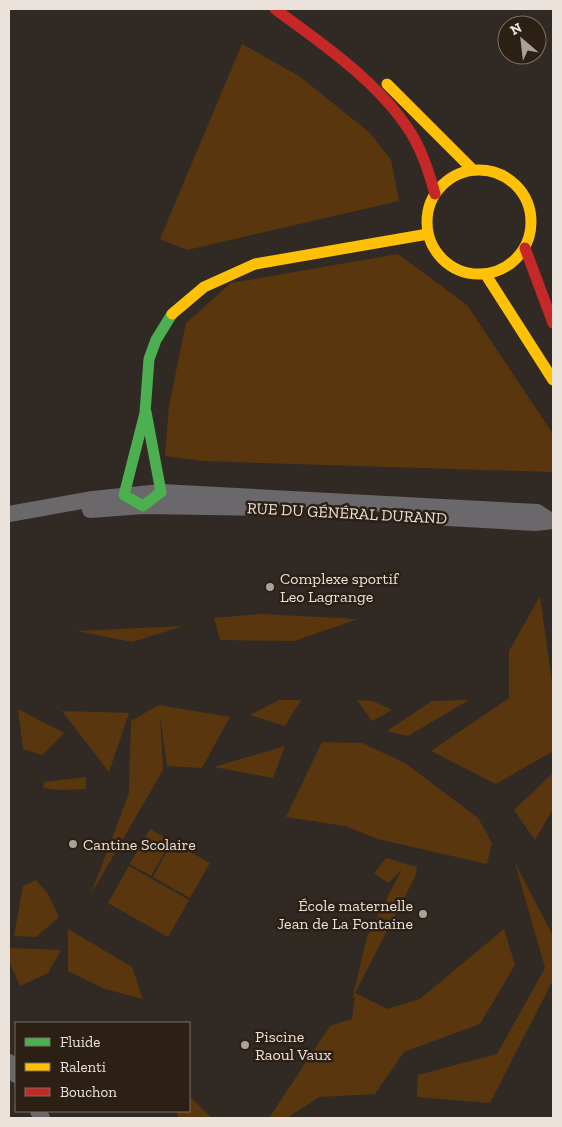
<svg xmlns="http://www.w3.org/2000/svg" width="562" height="1127" font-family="'Zilla Slab',serif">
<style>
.green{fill:#5a360f}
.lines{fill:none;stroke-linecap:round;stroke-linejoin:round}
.street{stroke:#6a686a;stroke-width:16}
.fast{stroke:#4caf50;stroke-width:11}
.slow{stroke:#ffc107;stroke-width:11}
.jam{stroke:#c62828;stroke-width:11}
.poi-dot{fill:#a9a29b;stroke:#2c2015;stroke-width:2}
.labels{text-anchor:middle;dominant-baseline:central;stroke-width:5;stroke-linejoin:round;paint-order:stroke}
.street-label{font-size:16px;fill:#eae2db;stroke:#2c2015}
.poi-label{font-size:16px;fill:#eae2db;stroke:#2c2015;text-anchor:start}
</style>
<rect width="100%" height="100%" fill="#312a24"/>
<path class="green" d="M242 44 299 76 370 133 391 160 399 201 187 250 160 239Z
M398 254 467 305 553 434V472L202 461 165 456 169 406 186 323 231 283Z
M540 596 553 690V751L496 784 431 751 509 698V651Z
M261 614 358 619 294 641 220 640 214 618Z
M183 626 132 642 77 631Z
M279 700H301L285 726 250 715Z
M357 700 373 701 392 710 372 721Z
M469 700 408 736 387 731 432 701Z
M159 705 230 717 202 768 167 766 160 715 163 770 91 894 129 793 131 721Z
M18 709 64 733 42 755 23 749Z
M62 711 129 713 109 772Z
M322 742 362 743 405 763 478 818 492 843 487 864 378 839 345 826 286 817Z
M285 746 273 778 214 767Z
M553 773V809L535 840 514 810Z
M86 777V789L59 790 43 788 44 782Z
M150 829 171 841 151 876 130 864Z
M172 842 210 863 190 898 153 877Z
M386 858 417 867 416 875 355 993 387 1009 420 999 504 929 515 965 480 1024 404 1052 375 1094 319 1097 287 1118H269L330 1026 352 1019 355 995 352 1000 367 937 402 869 388 883 374 873Z
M515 863 553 936V980L490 1103 417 1097 418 1075 497 1054 545 968Z
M129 866 189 900 168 937 108 903Z
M36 880 48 894 59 917 36 937 14 936 23 886Z
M68 929 132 967 143 999 105 989 68 971Z
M9 948 61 950 48 973 20 986 9 961Z
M189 1096 212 1118H179L176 1111H189Z"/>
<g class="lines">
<path class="street" d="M90 510 143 506 265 508
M9 514 93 499 161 492 537 512 551 521
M430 517 535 523 553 521
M9 1062 16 1075
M38 1111 42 1118"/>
<path class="fast" d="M146 412 161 492 143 506 124 495 145 413 149 359 156 340 172 314"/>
<path class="slow" d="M387 84 473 170
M427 222a52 52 0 1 1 104 0a52 52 0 1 1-104 0Z
M486 275 553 380
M172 314 204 287 255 264 428 234"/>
<path class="jam" d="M275 9C323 44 386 87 415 140 424 157 430 175 435 194
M525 248 553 323"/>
</g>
<g class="poi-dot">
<circle cx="270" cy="587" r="5"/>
<circle cx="73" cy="844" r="5"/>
<circle cx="423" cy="914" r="5"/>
<circle cx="245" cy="1045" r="5"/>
</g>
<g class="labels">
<g class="street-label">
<text transform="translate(347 513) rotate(3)">RUE DU GÉNÉRAL DURAND</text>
</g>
<g class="poi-label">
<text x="280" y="578">Complexe sportif<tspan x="280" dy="18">Leo Lagrange</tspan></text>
<text x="83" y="844">Cantine Scolaire</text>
<text x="413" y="905" text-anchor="end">École maternelle<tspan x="413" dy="18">Jean de La Fontaine</tspan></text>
<text x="255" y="1036">Piscine<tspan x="255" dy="18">Raoul Vaux</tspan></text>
</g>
</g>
<rect width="562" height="1127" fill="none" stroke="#eae2db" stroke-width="20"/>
<rect x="15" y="1022" width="175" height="90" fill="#2c2015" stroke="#786e64"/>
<rect x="25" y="1038" width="25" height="8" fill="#4caf50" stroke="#786e64"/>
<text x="60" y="1047" font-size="15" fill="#eae2db">Fluide</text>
<rect x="25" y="1063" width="25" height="8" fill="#ffc107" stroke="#786e64"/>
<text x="60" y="1072" font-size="15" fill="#eae2db">Ralenti</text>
<rect x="25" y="1088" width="25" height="8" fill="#c62828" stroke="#786e64"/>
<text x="60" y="1097" font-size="15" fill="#eae2db">Bouchon</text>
<g transform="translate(522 40) rotate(332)"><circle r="24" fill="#2c2015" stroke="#786e64"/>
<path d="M0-4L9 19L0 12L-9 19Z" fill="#a9a29b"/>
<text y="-8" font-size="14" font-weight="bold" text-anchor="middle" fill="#eae2db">N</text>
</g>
</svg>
